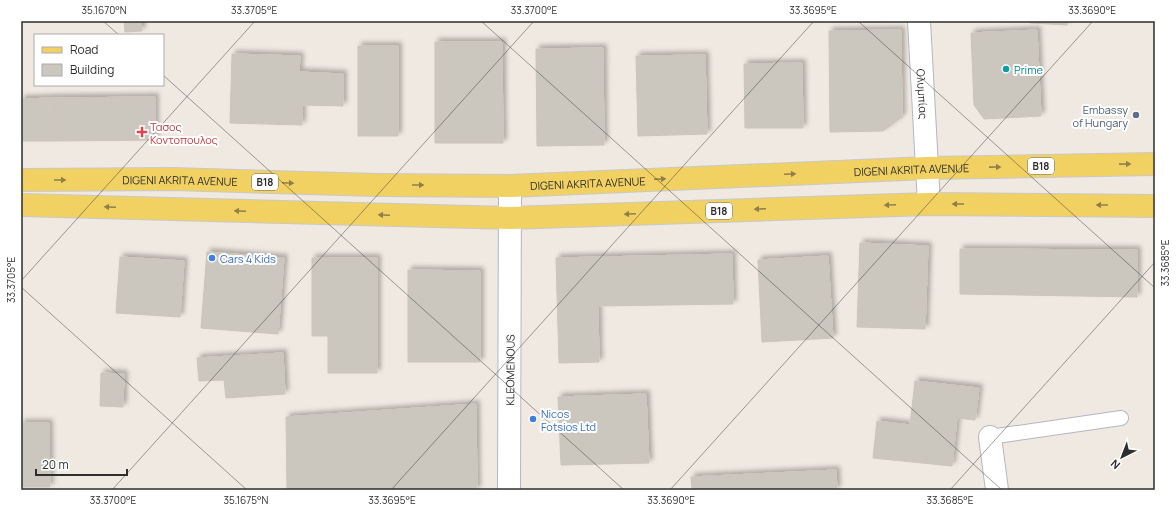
<svg xmlns="http://www.w3.org/2000/svg" width="1176" height="511" font-family="Manrope,sans-serif">
<style>
.building{fill:#cbc7bf;stroke:#cbc5ba;filter:url(#shadow)}
.lines{fill:none;stroke-linecap:round;stroke-linejoin:round}
.lane-casing{stroke:#b4b7c1;stroke-width:16}
.street-casing{stroke:#b4b7c1;stroke-width:24}
.primary-casing{stroke:#c9c9c9;stroke-width:24}
.lane{stroke:#fff;stroke-width:14}
.street{stroke:#fff;stroke-width:22}
.primary{stroke:#f2d163;stroke-width:22}
.oneway{fill:#908048}
.ticks{fill:none;stroke:#2e2e2e;stroke-width:1;stroke-opacity:0.45}
.culture-dot{fill:#0f9aa8;stroke:#fff;stroke-width:1.5}
.service-dot{fill:#5c6f8a;stroke:#fff;stroke-width:1.5}
.health-dot{fill:#e0444e;stroke:#fff;stroke-width:1.5}
.shop-dot{fill:#3f7fe0;stroke:#fff;stroke-width:1.5}
.labels{text-anchor:middle;dominant-baseline:central;stroke-width:4;stroke-linejoin:round;paint-order:stroke}
.shield{fill:#fff;stroke:#6d6d6d;stroke-width:1}
.shield-label{font-size:10px;font-weight:bold;fill:#2e2e2e}
.culture-label{font-size:11px;fill:#0d838f;stroke:#fff;text-anchor:start}
.street-label{font-size:11px;fill:#2e2e2e;stroke:#fff}
.service-label{font-size:11px;fill:#4e5e75;stroke:#fff;text-anchor:end}
.health-label{font-size:11px;fill:#be3a42;stroke:#fff;text-anchor:start}
.shop-label{font-size:11px;fill:#366cbe;stroke:#fff;text-anchor:start}
.neatline{fill:none;stroke:#2e2e2e;stroke-width:1.5}
.ticks-label{font-size:10px;text-anchor:middle;fill:#2e2e2e}
</style>
<defs>
<filter id="shadow"><feDropShadow dx="3.5" dy="-3.5" stdDeviation="2" flood-color="#0004"/></filter>
</defs>
<rect width="100%" height="100%" fill="#efe9e1"/>
<path class="building" d="M124 21H141L142 31 125 32Z
M1030 21H1068L1067 25 1030 23Z
M901 30 902 117 883 131 830 132 829 31Z
M1037 30 1041 116 984 119 974 105 971 33Z
M435 42H502L503 143H435Z
M358 46H398V136H358Z
M603 48 604 145 537 146 536 49Z
M232 54 300 56 299 72 343 74V106L302 105V125L230 123Z
M705 55 707 134 638 136 636 56Z
M802 63 803 128H745L744 64Z
M155 97V140L56 141 55 98Z
M55 98 56 141H21V99Z
M860 243 928 246 925 329 857 327Z
M960 249 1137 250V297L960 294Z
M207 252 284 258 278 334 201 328Z
M732 254 733 304 598 306 599 362 559 363 556 258Z
M828 256 833 338 762 342 758 260Z
M120 257 184 261 180 317 116 313Z
M312 258H377V373H328V336H312Z
M408 270 480 271V362H408Z
M283 353 285 394 226 398 224 380 199 381 197 358Z
M101 373 124 374 123 407 100 406Z
M915 381 979 388 975 420 957 418 952 466 873 458 877 421 910 425Z
M646 394 649 463 561 465 558 397Z
M476 404 477 490H287L286 417Z
M21 423H49L50 487H21Z
M836 470 837 490H692L691 477Z"/>
<g class="lines">
<defs>
<path id="lane" d="M990 437 1121 418"/>
<g id="street">
<path id="s1" d="M919 21 929 204"/>
<path d="M990 437 997 490"/>
<path id="s2" d="M509 490 510 186"/>
</g>
<g id="primary">
<path id="s3" d="M21 180 172 179 376 185 510 186 928 168 1155 164"/>
<path d="M21 205 510 218 929 204 1155 206"/>
</g>
</defs>
<use href="#lane" class="lane-casing"/>
<use href="#street" class="street-casing"/>
<use href="#primary" class="primary-casing"/>
<use href="#lane" class="lane"/>
<use href="#street" class="street"/>
<use href="#primary" class="primary"/>
</g>
<defs><path id="oneway-solid" d="M-6-.8H1V-3.2L6.5 0L1 3.2V.8H-6Z"/></defs>
<g class="oneway">
<use href="#oneway-solid" transform="translate(1125 164) rotate(-1)"/>
<use href="#oneway-solid" transform="translate(995 167) rotate(-1)"/>
<use href="#oneway-solid" transform="translate(790 174) rotate(-2)"/>
<use href="#oneway-solid" transform="translate(660 179) rotate(-2)"/>
<use href="#oneway-solid" transform="translate(60 180)"/>
<use href="#oneway-solid" transform="translate(288 183) rotate(2)"/>
<use href="#oneway-solid" transform="translate(418 185)"/>
<use href="#oneway-solid" transform="translate(958 204) rotate(-180)"/>
<use href="#oneway-solid" transform="translate(890 205) rotate(178)"/>
<use href="#oneway-solid" transform="translate(1102 205) rotate(-180)"/>
<use href="#oneway-solid" transform="translate(110 207) rotate(-178)"/>
<use href="#oneway-solid" transform="translate(760 209) rotate(178)"/>
<use href="#oneway-solid" transform="translate(240 211) rotate(-178)"/>
<use href="#oneway-solid" transform="translate(630 214) rotate(178)"/>
<use href="#oneway-solid" transform="translate(384 215) rotate(-178)"/>
</g>
<path class="ticks" d="M103 21 119 35M481 21 1002 490M858 21 1155 288M163 75 624 490M21 281 255 21M21 287 247 490M112 490 534 21M391 490 814 21M670 490 1093 21M950 490 1155 262"/>
<circle class="culture-dot" cx="1006" cy="69" r="4"/>
<circle class="service-dot" cx="1136" cy="115" r="4"/>
<path class="health-dot" d="M140 126h4v4h4v4h-4v4h-4v-4h-4v-4h4z"/>
<g class="shop-dot">
<circle cx="212" cy="258" r="4"/>
<circle cx="533" cy="419" r="4"/>
</g>
<g class="labels">
<g class="shield">
<rect x="1028" y="158" width="26" height="16" rx="3"/>
<rect x="252" y="174" width="26" height="16" rx="3"/>
<rect x="706" y="203" width="26" height="16" rx="3"/>
</g>
<g class="shield-label">
<text x="1041" y="166">B18</text>
<text x="265" y="182">B18</text>
<text x="719" y="211">B18</text>
</g>
<g class="culture-label">
<text x="1014" y="69">Prime</text>
</g>
<g class="street-label">
<text stroke="none"><textPath href="#s1" startOffset="73">Ολυμπίας</textPath></text>
<text stroke="none"><textPath href="#s3" startOffset="891">DIGENI AKRITA AVENUE</textPath></text>
<text stroke="none"><textPath href="#s3" startOffset="159">DIGENI AKRITA AVENUE</textPath></text>
<text stroke="none"><textPath href="#s3" startOffset="567">DIGENI AKRITA AVENUE</textPath></text>
<text stroke="none"><textPath href="#s2" startOffset="120">KLEOMENOUS</textPath></text>
</g>
<g class="service-label">
<text x="1128" y="109">Embassy<tspan x="1128" dy="13">of Hungary</tspan></text>
</g>
<g class="health-label">
<text x="150" y="126">Τασος<tspan x="150" dy="13">Κοντοπουλος</tspan></text>
</g>
<g class="shop-label">
<text x="220" y="258">Cars 4 Kids</text>
<text x="541" y="413">Nicos<tspan x="541" dy="13">Fotsios Ltd</tspan></text>
</g>
</g>
<rect width="1176" height="511" fill="none" stroke="#ffffff" stroke-width="44"/>
<rect x="34" y="34" width="130" height="52" fill="#ffffff" stroke="#ababab"/>
<rect x="42" y="47" width="20" height="6" fill="#f2d163" stroke="#ababab"/>
<text x="70" y="54" font-size="12" fill="#2e2e2e">Road</text>
<rect x="42" y="64" width="20" height="12" fill="#cbc7bf" stroke="#ababab"/>
<text x="70" y="74" font-size="12" fill="#2e2e2e">Building</text>
<g transform="translate(1122 457) rotate(222)" stroke="#ffffff" stroke-width="3" paint-order="stroke">
<path d="M0-3L7 15L0 10L-7 15Z" fill="#2e2e2e"/>
<text y="-6" font-size="11" font-weight="bold" text-anchor="middle" fill="#2e2e2e">N</text>
</g>
<path d="M36 469v6h91v-6" fill="none" stroke="#2e2e2e" stroke-width="2"/>
<text x="42" y="469" font-size="12" fill="#2e2e2e" stroke="#ffffff" stroke-width="3" paint-order="stroke">20 m</text>
<rect x="22" y="22" width="1132" height="467" class="neatline"/>
<g class="ticks-label">
<text x="104" y="14">35.1670°N</text>
<text x="254" y="14">33.3705°E</text>
<text x="534" y="14">33.3700°E</text>
<text x="813" y="14">33.3695°E</text>
<text x="1092" y="14">33.3690°E</text>
<text transform="translate(1165 263) rotate(-90)" y="4">33.3685°E</text>
<text transform="translate(11 280) rotate(-90)" y="4">33.3705°E</text>
<text x="113" y="504">33.3700°E</text>
<text x="246" y="504">35.1675°N</text>
<text x="392" y="504">33.3695°E</text>
<text x="671" y="504">33.3690°E</text>
<text x="950" y="504">33.3685°E</text>
</g>
</svg>
